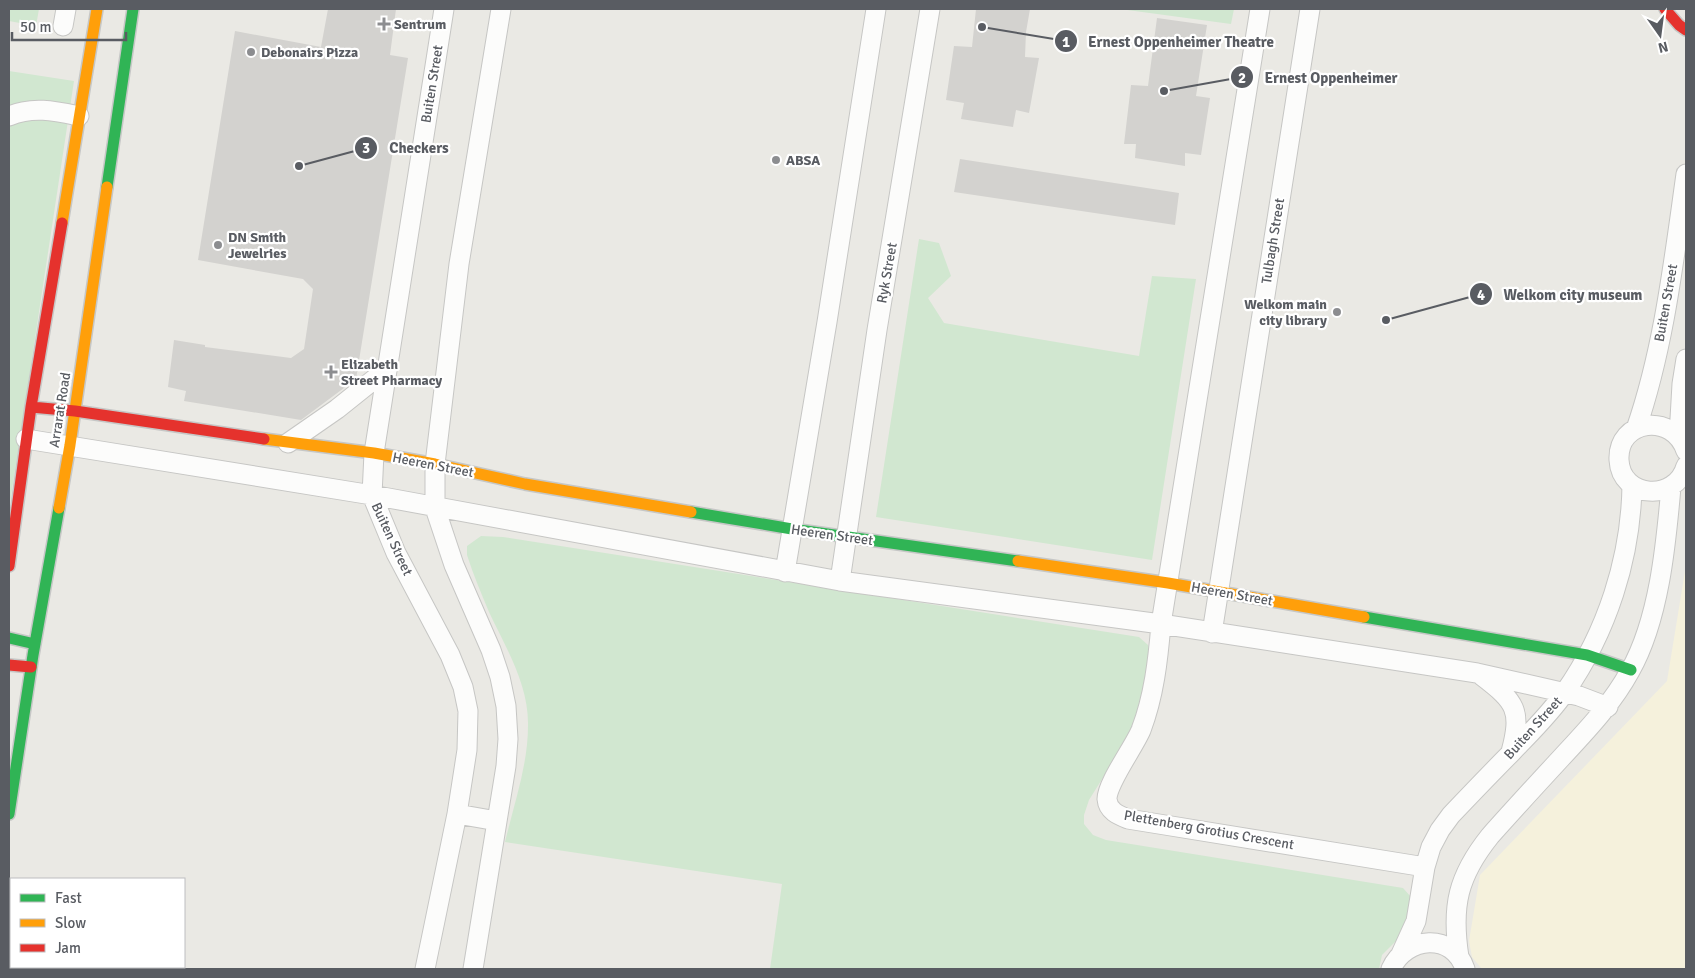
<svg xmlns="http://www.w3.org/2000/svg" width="1695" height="978" font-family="Signika,sans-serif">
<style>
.commercial{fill:#f5f1dc}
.green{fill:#d1e7d0}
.building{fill:#d3d2cf}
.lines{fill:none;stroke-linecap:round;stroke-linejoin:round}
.street-casing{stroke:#c6c6c4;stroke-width:21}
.fast-casing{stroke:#c6c7c6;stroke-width:14}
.slow-casing{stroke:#c6c7c6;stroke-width:14}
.jam-casing{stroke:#c6c7c6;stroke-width:14}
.street{stroke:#fcfcfb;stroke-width:19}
.fast{stroke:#30b455;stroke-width:11}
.slow{stroke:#ff9f0a;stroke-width:11}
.jam{stroke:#e5322d;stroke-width:11}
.poi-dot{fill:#8c8d90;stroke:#fff;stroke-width:2}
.labels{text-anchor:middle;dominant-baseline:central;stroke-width:4.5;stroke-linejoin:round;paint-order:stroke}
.poi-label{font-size:14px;font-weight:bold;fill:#595c62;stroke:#fff;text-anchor:start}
.street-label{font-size:14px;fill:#595c62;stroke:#fff}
.leader{fill:none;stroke:#595c62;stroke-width:2}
.callout-dot{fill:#595c62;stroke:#fff;stroke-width:2}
.mark-label{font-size:15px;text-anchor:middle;font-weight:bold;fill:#fff}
.callout-label{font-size:15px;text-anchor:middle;font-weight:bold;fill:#595c62;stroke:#fff;stroke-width:4.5;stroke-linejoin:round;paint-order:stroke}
</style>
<rect width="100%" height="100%" fill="#eae9e4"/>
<path class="commercial" d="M1686 565V969H1482L1472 957 1469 941 1480 875 1667 681Z"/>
<path class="green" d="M9 9H39L36 26 9 21Z
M1120 9H1234L1231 24Z
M9 71 74 81 9 510Z
M919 239 939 243 951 276 928 298 944 323 1139 356 1152 276 1196 279 1152 560 876 517Z
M481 536 503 537 1139 637 1148 645 1152 659 1141 709 1114 760 1089 800 1084 815V824L1093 835 1106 840 1403 888 1411 897 1407 918 1398 939 1382 955 1379 969H770L782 884 505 842C514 804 528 765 528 726 529 685 506 648 489 612 481 593 473 574 467 555V546Z"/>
<path class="building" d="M328 9H396L390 55 408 58 356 379 301 420 184 401 186 391 168 387 174 340 205 345V347L291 358 304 349 313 289 303 279 198 260 235 31 321 47Z
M976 9H1030L1026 32 1025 57 1039 58 1029 113 1016 110 1013 127 961 119 964 103 946 100 954 46 972 47Z
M1157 18 1207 25 1196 96 1210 98 1201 155 1185 153V166L1135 158 1136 144H1124L1131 85 1148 86Z
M960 159 1179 193 1175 225 954 192Z"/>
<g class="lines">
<defs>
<path id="street" d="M1260 9 1161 624C1158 660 1154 696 1141 730 1134 747 1107 783 1107 799 1108 811 1118 815 1128 819L1425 867
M63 26 66 9
M9 116C33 106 55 111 79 116
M1636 429C1664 348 1674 259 1686 174
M1679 436 1682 384 1686 359
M26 439 372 495 840 581 1161 624 1477 673 1579 696 1608 707
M288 443 337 409 387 369
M1686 451C1673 412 1617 419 1619 460 1621 499 1676 502 1686 466
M785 572 827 322 876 9
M840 581 877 330 930 9
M1212 633 1310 9
M1482 676C1516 702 1522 710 1511 752
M457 814 497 821
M1401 954 1416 921 1425 867 1431 847 1440 830 1451 815C1471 794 1491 773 1512 752 1530 733 1550 714 1565 692 1607 632 1631 558 1632 485
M1459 957C1451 906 1458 876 1490 836 1514 809 1538 783 1562 757 1587 730 1612 704 1630 671 1659 620 1666 545 1671 487
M425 969 457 814 467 750 468 711 463 687 450 655 396 553 372 495 374 453 444 9
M473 969 506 766 508 739 506 706 500 677 491 650 454 565 435 508V464L459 264 501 9
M1391 969C1406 936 1453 932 1465 969"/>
<path id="fast" d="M107 187 133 9
M691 512 792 529 1018 561
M1364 617 1587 655 1631 670
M9 638 35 644
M9 814 33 655 59 508
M9 904 11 916"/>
<path id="slow" d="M62 223 97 9
M264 439 374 453 435 464 525 484 691 512
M59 508 70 445 107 187
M1018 561 1168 583 1364 617
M9 948 11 950
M29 967 30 969"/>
<path id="jam" d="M1665 9 1679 25 1686 30
M31 407 75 411 264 439
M9 566 31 407 62 223
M9 665 31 667"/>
</defs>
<use href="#street" class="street-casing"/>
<use href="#fast" class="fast-casing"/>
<use href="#slow" class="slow-casing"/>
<use href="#jam" class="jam-casing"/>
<use href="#street" class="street"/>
<use href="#fast" class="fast"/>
<use href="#slow" class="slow"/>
<use href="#jam" class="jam"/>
</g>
<g class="poi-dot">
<path d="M381.5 16.5h5v5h5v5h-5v5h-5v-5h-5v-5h5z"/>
<circle cx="251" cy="52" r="5"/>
<circle cx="776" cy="160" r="5"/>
<circle cx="218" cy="245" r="5"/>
<circle cx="1337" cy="312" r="5"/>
<path d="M328.5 364.5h5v5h5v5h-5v5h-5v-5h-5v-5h5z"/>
</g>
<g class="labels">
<g class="poi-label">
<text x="394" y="24">Sentrum</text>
<text x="261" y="52">Debonairs Pizza</text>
<text x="786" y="160">ABSA</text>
<text x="228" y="237">DN Smith<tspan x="228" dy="16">Jewelries</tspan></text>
<text x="1327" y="304" text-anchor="end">Welkom main<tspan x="1327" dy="16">city library</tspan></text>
<text x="341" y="364">Elizabeth<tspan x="341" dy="16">Street Pharmacy</tspan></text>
</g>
<g class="street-label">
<text transform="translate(432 84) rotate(-81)">Buiten Street</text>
<text transform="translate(1273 241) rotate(-81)">Tulbagh Street</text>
<text transform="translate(887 273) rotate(-80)">Ryk Street</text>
<text transform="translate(1666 303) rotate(-80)">Buiten Street</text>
<text transform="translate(60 410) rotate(-81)">Arrarat Road</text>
<text transform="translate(433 465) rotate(11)">Heeren Street</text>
<text transform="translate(832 535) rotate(8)">Heeren Street</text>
<text transform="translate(392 539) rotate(65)">Buiten Street</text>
<text transform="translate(1232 594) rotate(10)">Heeren Street</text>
<text transform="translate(1533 728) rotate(-48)">Buiten Street</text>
<text transform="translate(1209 830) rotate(10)">Plettenberg Grotius Crescent</text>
</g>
</g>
<path class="leader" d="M982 27L1066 41M1164 91L1242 77M299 166L366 148M1386 320L1481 294"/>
<g class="callout-dot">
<circle cx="982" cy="27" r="5"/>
<circle cx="1164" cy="91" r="5"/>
<circle cx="299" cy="166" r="5"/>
<circle cx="1386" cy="320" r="5"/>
<circle cx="1066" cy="41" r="12"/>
<circle cx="1242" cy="77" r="12"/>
<circle cx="366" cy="148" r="12"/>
<circle cx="1481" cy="294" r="12"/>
</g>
<g class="mark-label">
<text x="1066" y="47">1</text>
<text x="1242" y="83">2</text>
<text x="366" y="153">3</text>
<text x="1481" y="300">4</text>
</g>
<g class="callout-label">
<text x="1181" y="47">Ernest Oppenheimer Theatre</text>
<text x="1331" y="83">Ernest Oppenheimer</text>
<text x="419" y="153">Checkers</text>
<text x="1573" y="300">Welkom city museum</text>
</g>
<rect width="1695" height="978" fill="none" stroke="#595c62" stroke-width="20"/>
<rect x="10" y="878" width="175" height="90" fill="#ffffff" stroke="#bdbec0"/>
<rect x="20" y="894" width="25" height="8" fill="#30b455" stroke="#bdbec0"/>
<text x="55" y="903" font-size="15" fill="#595c62">Fast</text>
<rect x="20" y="919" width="25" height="8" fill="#ff9f0a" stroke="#bdbec0"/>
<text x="55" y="928" font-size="15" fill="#595c62">Slow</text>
<rect x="20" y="944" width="25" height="8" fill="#e5322d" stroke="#bdbec0"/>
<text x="55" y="953" font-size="15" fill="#595c62">Jam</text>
<g transform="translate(1660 35) rotate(166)" stroke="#ffffff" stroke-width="4" paint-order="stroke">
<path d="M0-4L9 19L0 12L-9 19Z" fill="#595c62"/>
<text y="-8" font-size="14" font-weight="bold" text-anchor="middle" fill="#595c62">N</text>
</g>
<path d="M12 32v8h114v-8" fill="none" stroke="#595c62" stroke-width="2.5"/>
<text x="20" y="32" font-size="15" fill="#595c62" stroke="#ffffff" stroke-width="4" paint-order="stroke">50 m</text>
</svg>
